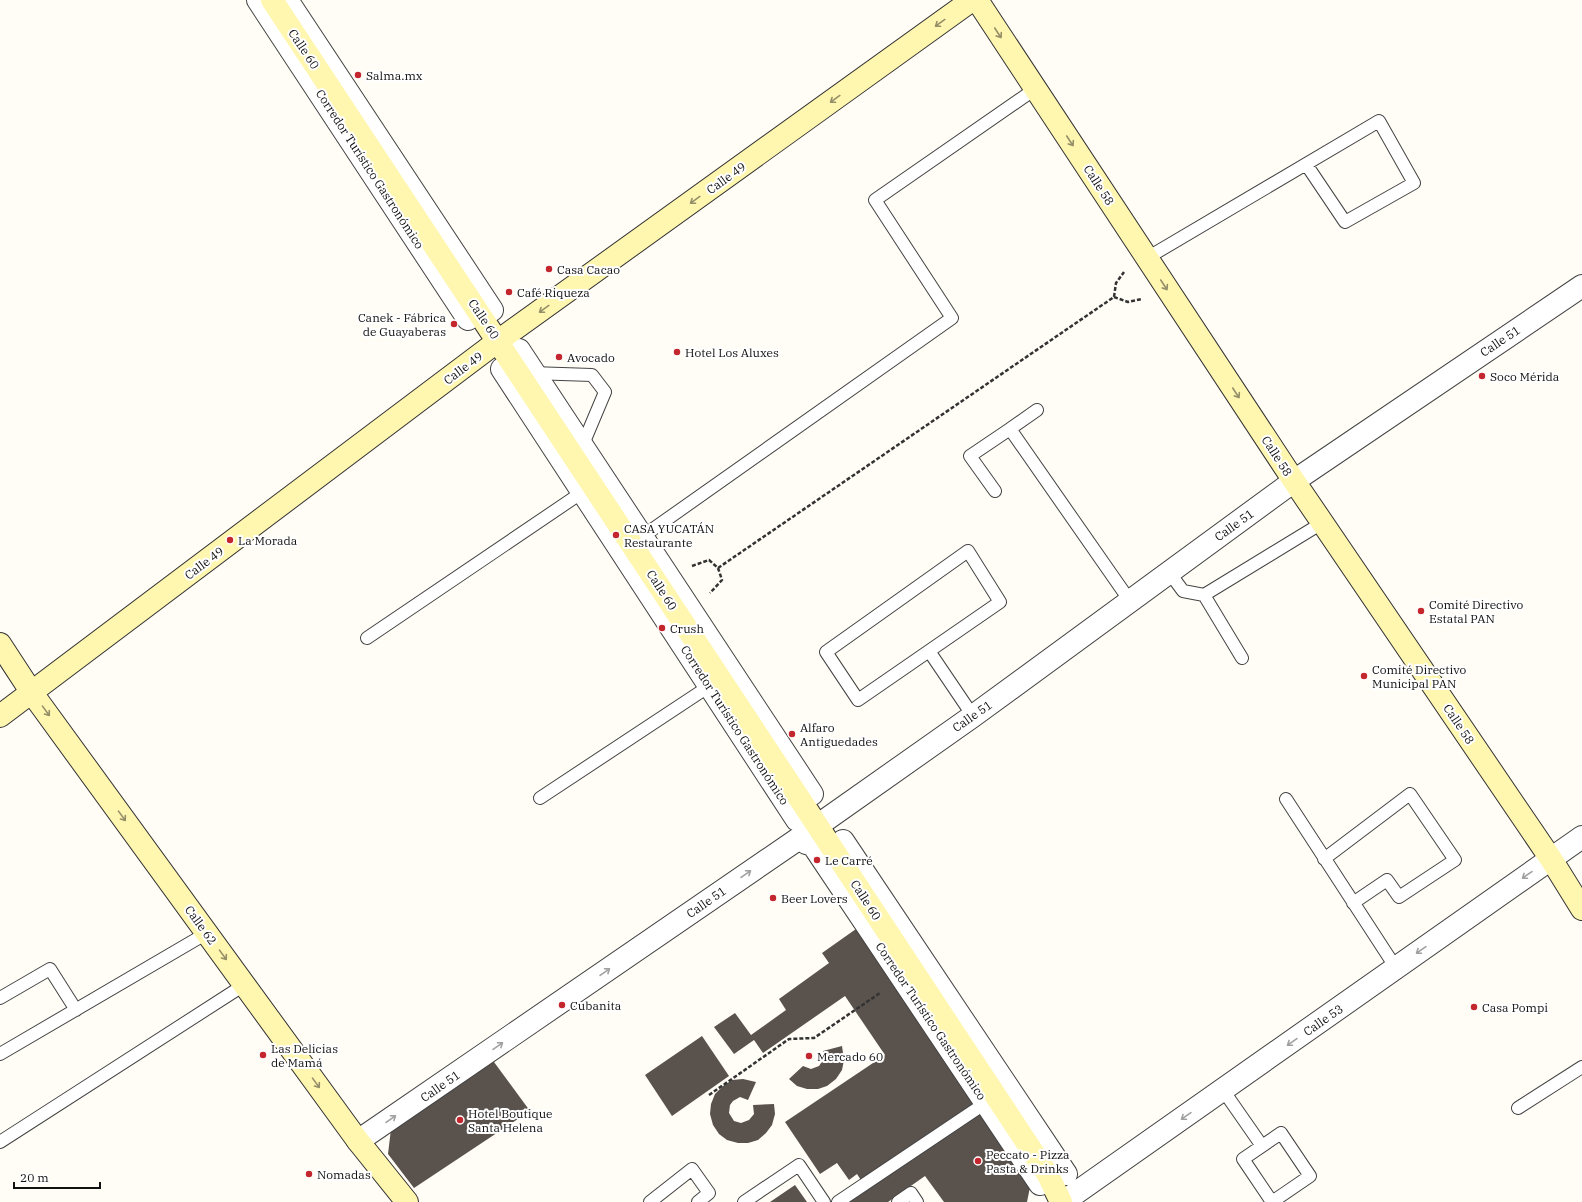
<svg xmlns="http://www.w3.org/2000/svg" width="1582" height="1202" font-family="'IBM Plex Serif',serif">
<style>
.building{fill:#5a524d}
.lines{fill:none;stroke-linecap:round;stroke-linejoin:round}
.lane-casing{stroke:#444;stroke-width:14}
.street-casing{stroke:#444;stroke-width:24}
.secondary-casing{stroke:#333;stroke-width:24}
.path{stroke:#333;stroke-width:2.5;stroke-dasharray:4 2;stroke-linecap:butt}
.lane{stroke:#fff;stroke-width:12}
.street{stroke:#fff;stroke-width:22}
.secondary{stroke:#fff6b0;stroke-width:22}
.oneway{stroke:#948f68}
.oneway2{stroke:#a0a0a0}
.poi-dot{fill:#c4262e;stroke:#fff;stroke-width:1.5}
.labels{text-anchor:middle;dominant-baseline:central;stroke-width:4;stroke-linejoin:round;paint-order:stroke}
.street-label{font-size:12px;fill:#111;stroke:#fff}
.poi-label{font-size:12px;fill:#111;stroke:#fff;text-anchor:start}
</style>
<rect width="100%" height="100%" fill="#fffdf5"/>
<path class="building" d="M856 929 1030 1187 1027 1202H944L925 1176 888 1202H846L866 1188 857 1174 849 1180 837 1163 820 1174 785 1122 885 1055 845 996 763 1053 754 1040 734 1054 714 1027 735 1013 751 1035 786 1010 779 999 829 963 822 953Z
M702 1036 729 1076 672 1116 645 1075Z
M842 1046 844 1060 842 1070 836 1079 827 1086 818 1089H807L797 1086 789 1079 803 1066 811 1069 819 1066 823 1060V1051Z
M491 1058 530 1111 414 1188 388 1154 391 1129Z
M743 1079 756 1082 748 1100 740 1097 733 1101 730 1105 729 1113 734 1121 741 1123 749 1120 754 1114 753 1105 774 1104 775 1114 772 1125 766 1133 758 1140 748 1143H738L727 1140 719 1134 713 1125 710 1114 711 1104 715 1094 723 1086 732 1080Z
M795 1185 807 1202H770Z"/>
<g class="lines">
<defs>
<path id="lane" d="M1147 258 1379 121 1414 183 1345 222 1306 164
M531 373 592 375 605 392 581 449
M1037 410 1010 429 1130 601
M995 491 970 456 1010 429
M639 539 952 318 875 200 1035 89
M1169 572 1183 591 1204 595 1242 658
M1204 595 1322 523
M367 638 587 489
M929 651 858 700 826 652 968 551 1000 602 929 651 973 716
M540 798 714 683
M1286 799 1396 968
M1324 859 1410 794 1455 860 1399 897 1387 880 1353 903
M0 998 50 969 76 1010
M0 1054 207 933
M1223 1090 1262 1146
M1518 1108 1582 1067
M1281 1133 1310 1176 1272 1202 1243 1159Z
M0 1142 244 985
M650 1202 692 1169 709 1193 698 1202
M744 1202 799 1165 824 1202
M838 1202 990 1100
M898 1202 911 1193 917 1202"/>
<path id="street" d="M258 0 468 319
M287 0 492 310
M519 350 812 794
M502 369 797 820
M843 841 1066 1174
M806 843 813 845 1040 1184
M358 1141 817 826 973 716 1294 481 1582 286
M1063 1202 1582 837"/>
<path id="secondary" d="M272 0 1048 1175 1061 1202
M977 0 1294 481 1551 859 1582 909
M0 644 32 693 358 1141 407 1202
M0 716 498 341 972 0"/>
</defs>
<use href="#lane" class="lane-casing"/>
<use href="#street" class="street-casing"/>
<use href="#secondary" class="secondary-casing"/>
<path class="path" d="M1114 297 1128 302 1142 299
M692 566 709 560 718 568 722 580 710 593
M718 568 1114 297 1116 283 1124 272
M709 1095 789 1039 814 1038 880 993"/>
<use href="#lane" class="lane"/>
<use href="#street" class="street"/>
<use href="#secondary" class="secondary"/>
</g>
<defs><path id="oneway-shaft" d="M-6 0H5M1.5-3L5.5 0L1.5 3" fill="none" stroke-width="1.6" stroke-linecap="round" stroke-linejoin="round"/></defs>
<g class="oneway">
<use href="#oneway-shaft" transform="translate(940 23) rotate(144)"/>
<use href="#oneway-shaft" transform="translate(998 33) rotate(57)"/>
<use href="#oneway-shaft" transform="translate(835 99) rotate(144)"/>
<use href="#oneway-shaft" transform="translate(1070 141) rotate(57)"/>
<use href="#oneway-shaft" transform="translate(695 200) rotate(144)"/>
<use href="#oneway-shaft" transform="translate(1164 285) rotate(57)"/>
<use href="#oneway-shaft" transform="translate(544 309) rotate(144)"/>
<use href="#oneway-shaft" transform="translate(1236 393) rotate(57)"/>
<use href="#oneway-shaft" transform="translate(46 711) rotate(54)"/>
<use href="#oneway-shaft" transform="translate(122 816) rotate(54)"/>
<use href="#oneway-shaft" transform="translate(223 955) rotate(54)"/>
<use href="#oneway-shaft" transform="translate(316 1083) rotate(54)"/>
</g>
<g class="oneway2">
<use href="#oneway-shaft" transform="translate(746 874) rotate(-35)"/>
<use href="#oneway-shaft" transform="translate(1527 875) rotate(145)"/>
<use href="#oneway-shaft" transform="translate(1421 950) rotate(145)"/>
<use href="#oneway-shaft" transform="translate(605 972) rotate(-35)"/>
<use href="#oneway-shaft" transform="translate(1292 1042) rotate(145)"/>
<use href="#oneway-shaft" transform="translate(498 1046) rotate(-35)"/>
<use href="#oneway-shaft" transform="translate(1186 1116) rotate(145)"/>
<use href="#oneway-shaft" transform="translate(391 1119) rotate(-35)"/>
</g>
<g class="poi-dot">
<circle cx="358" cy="75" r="4"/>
<circle cx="549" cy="269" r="4"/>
<circle cx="509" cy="292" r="4"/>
<circle cx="454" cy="324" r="4"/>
<circle cx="677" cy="352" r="4"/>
<circle cx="559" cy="357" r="4"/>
<circle cx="1482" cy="376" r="4"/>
<circle cx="616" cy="535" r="4"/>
<circle cx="230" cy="540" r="4"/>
<circle cx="1421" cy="611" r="4"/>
<circle cx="662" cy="628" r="4"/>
<circle cx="1364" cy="676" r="4"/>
<circle cx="792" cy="734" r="4"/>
<circle cx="817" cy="860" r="4"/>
<circle cx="773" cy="898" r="4"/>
<circle cx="562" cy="1005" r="4"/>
<circle cx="1474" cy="1007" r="4"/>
<circle cx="263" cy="1055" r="4"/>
<circle cx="809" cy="1056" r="4"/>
<circle cx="460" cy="1120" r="4"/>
<circle cx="978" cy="1161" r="4"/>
<circle cx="309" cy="1174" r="4"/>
</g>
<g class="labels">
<g class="street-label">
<text transform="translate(304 49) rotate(56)">Calle 60</text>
<text transform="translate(370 169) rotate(57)">Corredor Turístico Gastronómico</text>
<text transform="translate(726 178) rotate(-36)">Calle 49</text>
<text transform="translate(1099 185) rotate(57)">Calle 58</text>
<text transform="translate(484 319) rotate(56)">Calle 60</text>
<text transform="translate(1500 341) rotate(-34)">Calle 51</text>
<text transform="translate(463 368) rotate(-37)">Calle 49</text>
<text transform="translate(1277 456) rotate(57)">Calle 58</text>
<text transform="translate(1234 525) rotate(-36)">Calle 51</text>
<text transform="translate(204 563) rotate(-37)">Calle 49</text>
<text transform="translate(662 590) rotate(57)">Calle 60</text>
<text transform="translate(972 716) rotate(-35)">Calle 51</text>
<text transform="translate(1459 724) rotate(56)">Calle 58</text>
<text transform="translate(735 725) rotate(57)">Corredor Turístico Gastronómico</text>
<text transform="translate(866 900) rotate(57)">Calle 60</text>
<text transform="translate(706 902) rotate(-35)">Calle 51</text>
<text transform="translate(201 925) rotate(54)">Calle 62</text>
<text transform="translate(1323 1020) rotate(-35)">Calle 53</text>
<text transform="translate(931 1021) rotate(56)">Corredor Turístico Gastronómico</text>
<text transform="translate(440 1086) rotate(-35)">Calle 51</text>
</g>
<g class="poi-label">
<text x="366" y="75">Salma.mx</text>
<text x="557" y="269">Casa Cacao</text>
<text x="517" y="292">Café Riqueza</text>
<text x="446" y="317" text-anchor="end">Canek - Fábrica<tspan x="446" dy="14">de Guayaberas</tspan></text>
<text x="685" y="352">Hotel Los Aluxes</text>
<text x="567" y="357">Avocado</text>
<text x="1490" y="376">Soco Mérida</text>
<text x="624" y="528">CASA YUCATÁN<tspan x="624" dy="14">Restaurante</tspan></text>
<text x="238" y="540">La Morada</text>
<text x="1429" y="604">Comité Directivo<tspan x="1429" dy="14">Estatal PAN</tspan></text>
<text x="670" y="628">Crush</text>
<text x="1372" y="669">Comité Directivo<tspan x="1372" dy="14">Municipal PAN</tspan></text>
<text x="800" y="727">Alfaro<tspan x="800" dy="14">Antiguedades</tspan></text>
<text x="825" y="860">Le Carré</text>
<text x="781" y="898">Beer Lovers</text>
<text x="570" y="1005">Cubanita</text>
<text x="1482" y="1007">Casa Pompi</text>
<text x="271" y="1048">Las Delicias<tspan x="271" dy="14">de Mamá</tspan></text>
<text x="817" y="1056">Mercado 60</text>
<text x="468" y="1113">Hotel Boutique<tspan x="468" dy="14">Santa Helena</tspan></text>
<text x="986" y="1154">Peccato - Pizza<tspan x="986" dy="14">Pasta &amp; Drinks</tspan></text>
<text x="317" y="1174">Nomadas</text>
</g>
</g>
<path d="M14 1182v6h86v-6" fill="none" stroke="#111111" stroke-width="2"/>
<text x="20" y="1182" font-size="12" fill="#111111" stroke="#ffffff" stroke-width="3" paint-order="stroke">20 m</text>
</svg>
